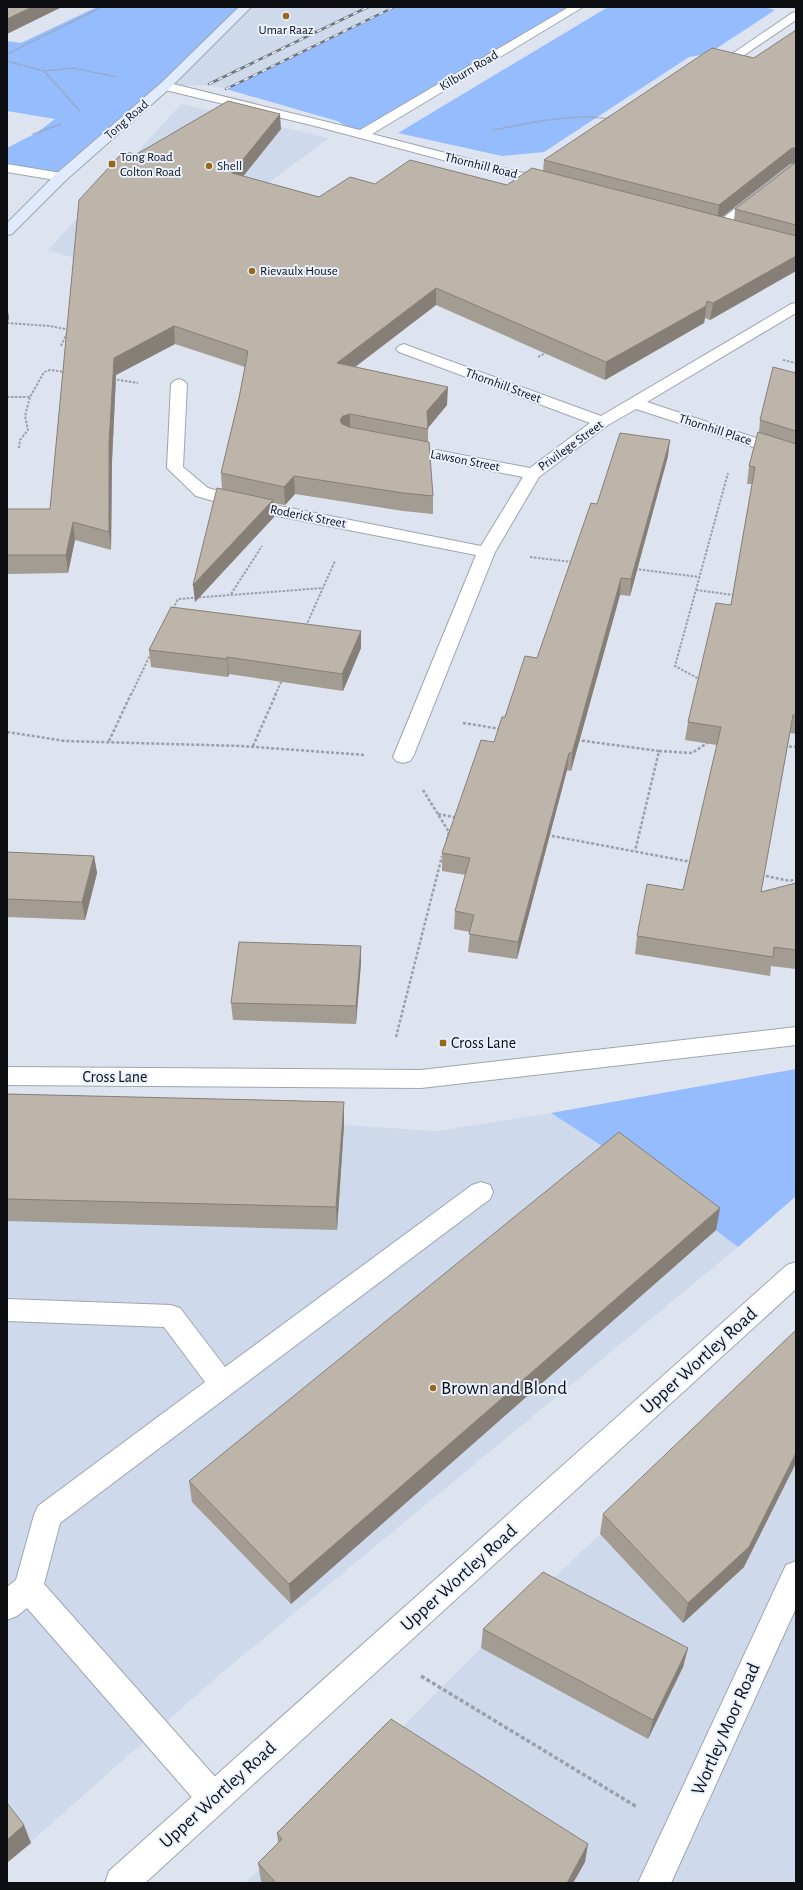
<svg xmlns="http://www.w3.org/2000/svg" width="803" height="1890" font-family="'Alegreya Sans',sans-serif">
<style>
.built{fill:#ced9ec}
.green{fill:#95bcfd}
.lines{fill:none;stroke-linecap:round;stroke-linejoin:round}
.service-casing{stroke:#9ea5b0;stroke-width:2}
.minor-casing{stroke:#9ea5b0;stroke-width:2}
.tertiary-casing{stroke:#9ea5b0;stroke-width:2}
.secondary-casing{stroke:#9ea5b0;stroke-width:2}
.path-far3{stroke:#9a9fa9;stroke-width:1.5;stroke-dasharray:1.5 1;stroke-linecap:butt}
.path-far2{stroke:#9a9fa9;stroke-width:2;stroke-dasharray:2.5 1.5;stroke-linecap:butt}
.path-far1{stroke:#9a9fa9;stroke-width:2.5;stroke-dasharray:3 2;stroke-linecap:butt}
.path{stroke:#9a9fa9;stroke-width:3.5;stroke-dasharray:4 2.5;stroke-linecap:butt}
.service{fill:#fff;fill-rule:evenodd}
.minor{fill:#fff;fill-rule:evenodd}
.tertiary{fill:#fff;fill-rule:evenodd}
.secondary{fill:#e0ebfe;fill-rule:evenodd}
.rail-casing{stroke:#72767e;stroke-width:2.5}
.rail{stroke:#eaf1fe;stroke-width:1.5;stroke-dasharray:5;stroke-linecap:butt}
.wall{fill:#a39c92;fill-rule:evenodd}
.shaded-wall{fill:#857f77}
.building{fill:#beb5aa;stroke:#857f77}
.poi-dot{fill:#98671a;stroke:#eaf1fe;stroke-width:1.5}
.labels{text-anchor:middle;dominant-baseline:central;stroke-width:4;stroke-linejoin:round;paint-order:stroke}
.far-poi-label{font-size:13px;fill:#0d0f13;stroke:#eaf1fe;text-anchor:start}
.far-street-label{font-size:13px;fill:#0d0f13;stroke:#eaf1fe}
.poi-label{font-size:16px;fill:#0d0f13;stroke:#eaf1fe;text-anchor:start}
.street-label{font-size:16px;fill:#0d0f13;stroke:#eaf1fe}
.near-street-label{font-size:19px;fill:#0d0f13;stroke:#eaf1fe}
.near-poi-label{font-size:19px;fill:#0d0f13;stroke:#eaf1fe;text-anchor:start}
</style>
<rect width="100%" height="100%" fill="#dde4f0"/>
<path class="built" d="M245 7H394L226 89 210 85 165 86Z
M181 104 329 138 140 278 48 250Z
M551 1113 616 1155 738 1247 218 1676 7 1863V1116L344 1125 437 1131Z
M796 1346V1883H245L279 1851 481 1648Z"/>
<path class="green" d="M97 7H245L61 177 7 168V148L38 132 55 119 7 111V41L21 43Z
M394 7H577L361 135 337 121 226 89Z
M608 7H764L775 10 708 54 689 57 544 152 502 156 398 133Z
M796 1069V1196L738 1247 616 1155 551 1113Z"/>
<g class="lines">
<defs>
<path id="service" d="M481 1182 490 1185 493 1192 490 1199 60 1523 44 1584 225 1788 230 1799 225 1810 214 1815 203 1810 27 1608 17 1616 7 1620V1587L16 1580 34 1515 38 1506 205 1382 164 1327 7 1321V1299L171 1305 180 1308 225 1367 472 1185Z"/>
<path id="minor" d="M569 7H583L372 134 554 181 556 184 554 187 549 188 315 126 161 89 159 86 165 82 360 130Z
M796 12V20L737 60H729L727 58 729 56 792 13Z
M7 164 61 173 66 174 68 177 66 180 61 181 7 172Z
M796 164V174L724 231H714L712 228 714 225 791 165Z
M796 303V313L647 402 796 451V461L636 409 608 425 539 477 495 552 413 757 410 761 403 763 396 761 393 757 476 555 241 509 196 496 167 468 171 384 174 381 179 379 184 381 187 384 183 467 208 488 250 500 481 546 523 477 394 451 392 448 394 445 400 443 530 468 590 423 399 352 396 349 399 346 404 344 409 346 601 416 791 304Z
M796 1027V1045L421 1088 7 1085V1067L421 1070Z
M796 1561V1608L671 1883H638L786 1565Z"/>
<path id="tertiary" d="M796 1262V1289L145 1883H105L109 1871 787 1265Z"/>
<path id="secondary" d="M239 7H251L169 89 66 180 12 234 7 235V223L56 174 161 83Z"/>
</defs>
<use href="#service" class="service-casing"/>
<use href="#minor" class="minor-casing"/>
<use href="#tertiary" class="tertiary-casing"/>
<use href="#secondary" class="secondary-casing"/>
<path class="path-far3" d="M7 54 102 7
M7 61 44 71 80 111
M45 71 73 68 117 77
M600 123 614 114
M493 130C531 123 570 113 609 119
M33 134 61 124"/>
<path class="path-far2" d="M7 323 50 326 70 330
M61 346 67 333
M538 357 548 352
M783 360 796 363
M113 379 138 383
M7 397H30L44 372 50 370 65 372
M19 448 20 440 28 430 25 416 30 397
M530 557 572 562
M635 569 700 577
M696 590 734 595
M231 594 262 546
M173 609 178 599 323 588
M306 626 335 561
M701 680 675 666 728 473
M131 695 151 653
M275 695 282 680"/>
<path class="path-far1" d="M463 723 501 729
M7 732 65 741 241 746 365 755
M577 740 659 751 635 851
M109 741 131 694
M253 746 276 694
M784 746 796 747
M659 751 692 753 709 742
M423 790 449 832 447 840
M438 814 458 818
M547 835 691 862
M761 875 790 881 796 879
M396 1037 442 856"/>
<path class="path" d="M421 1676 637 1807"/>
<use href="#service" class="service"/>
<use href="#minor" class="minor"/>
<use href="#tertiary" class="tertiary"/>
<use href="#secondary" class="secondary"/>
<defs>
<path id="rail" d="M209 84 368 7
M226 89 394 7"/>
</defs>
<use href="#rail" class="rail-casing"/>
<use href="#rail" class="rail"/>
</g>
<path class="wall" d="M796 30V271L710 320 705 318 704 323 605 380 436 305 355 367 447 405 428 428V442L433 496V514L403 511 295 494 285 505 273 503 274 517 195 602 222 489 221 473 239 398 245 367 175 344 116 375 112 461 111 550 75 540 68 573 7 574V509H50L137 154 281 129 243 176 319 197 375 184 507 185 543 171 544 160 754 58ZM794 163 735 209 734 220 722 217 790 164Z
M796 373V734L790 733 761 892 796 883V969L771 966 770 976 635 954 637 936 683 890 717 745 685 740 688 722 731 605 752 484H747L749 466 759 432 760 420Z
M668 456 630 596 620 595 571 771 567 770 517 959 468 952 470 932 454 929 455 911 466 875 442 871V853L494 742 505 717 537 658 597 504Z
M361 631V648L343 691 229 674 228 677 151 667 149 650Z
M7 852 94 856 97 873 85 920 7 917Z
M361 946V963L356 1024 233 1020 231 1003Z
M7 1094 344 1102V1125L337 1230 7 1221Z
M720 1208 716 1230 291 1604 192 1502 189 1481Z
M603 1514 744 1567 683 1623 600 1534Z
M483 1629 688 1648 683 1667 648 1739 481 1648Z
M277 1833 585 1862 573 1883H263L261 1881 258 1863 278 1843Z"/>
<path class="shaded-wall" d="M32 7H62L7 34V19Z
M280 114 281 129 233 189 232 173Z
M792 148H796V163L790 164 717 221 719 205Z
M796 256V271L710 320 713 303Z
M436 288V305L338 380 337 363Z
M707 301 705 318 704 323 605 380 606 362Z
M7 304 9 318 7 326Z
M174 326 175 344 116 375 112 461 111 550 109 532V443L114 358Z
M448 387 447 405 427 429V411Z
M350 414V432L344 434 340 420 343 416Z
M670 440 668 456 630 596 631 579Z
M294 476 295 494 285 505 284 487Z
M273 500 274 517 195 602 193 585Z
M73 522 75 540 68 573 66 555Z
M621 578 620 595 571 771 572 753Z
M361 631V648L343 691 342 674Z
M227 657 229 674 228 677 227 659Z
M569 753 567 770 517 959 518 942Z
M94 856 97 873 85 920 82 902Z
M361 946V963L356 1024V1006Z
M344 1102V1125L337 1230 336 1207Z
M720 1208 716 1230 291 1604 289 1584Z
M796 1453V1463L744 1567 683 1623 688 1603Z
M688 1648 683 1667 648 1739 653 1720Z
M24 1825 31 1843 7 1863V1840Z
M588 1844 585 1862 573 1883H567Z"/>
<path class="building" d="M7 7H32L7 19Z
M796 30V148H792L719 205 544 160 712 48 754 58Z
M228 101 280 114 232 173 319 197 350 177 375 184 410 160 507 185 532 168 796 236V256L713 303 707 301 706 306 606 362 436 288 337 363 448 387 427 411 428 429 350 414 343 416 340 420 342 424 349 427 429 442 433 496 403 493 294 476 284 487 221 473 239 398 248 351 174 326 114 358 109 443V532L73 522 66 555H7V509H50L79 200 123 152 137 154Z
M796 162V225L735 209Z
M773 367 796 373V431L760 420Z
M758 432 796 444V715H793L761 892 796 883V950L774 947 773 957 637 936 647 884 683 890 721 727 688 722 716 603 731 605 755 467 749 466Z
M620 433 670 440 631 579 621 578 572 753H569L518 942 469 934 474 915 455 911 470 858 442 853 481 740 494 742 502 717H505L525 656 537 658 591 503 597 504Z
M217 488 273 500 193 585Z
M171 607 361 631 342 674 227 657V659L149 650Z
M7 852 94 856 82 902 7 899Z
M239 942 361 946 356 1006 231 1003Z
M7 1094 344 1102 336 1207 7 1199Z
M619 1132 720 1208 289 1584 189 1481Z
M796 1330V1453L749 1547 688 1603 603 1514Z
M543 1572 688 1648 653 1720 483 1629Z
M391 1719 588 1844 567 1883H384L383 1882 382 1883H276L258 1863 282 1839 277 1833Z
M7 1803 24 1825 7 1840Z"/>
<g class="poi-dot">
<circle cx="286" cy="16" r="4"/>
<rect x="108" y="160" width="8" height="8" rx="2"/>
<circle cx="209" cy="166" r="4"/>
<circle cx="252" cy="271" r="4"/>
<rect x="439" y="1039" width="8" height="8" rx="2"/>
<circle cx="433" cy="1388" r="4"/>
</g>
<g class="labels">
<g class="far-poi-label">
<text x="286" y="30" text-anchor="middle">Umar Raaz</text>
<text x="120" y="157">Tong Road<tspan x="120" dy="15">Colton Road</tspan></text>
<text x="217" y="166">Shell</text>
<text x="260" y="271">Rievaulx House</text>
</g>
<g class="far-street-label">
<text transform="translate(469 71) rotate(-31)">Kilburn Road</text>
<text transform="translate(127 120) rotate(-41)">Tong Road</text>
<text transform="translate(481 166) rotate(14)">Thornhill Road</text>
<text transform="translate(503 386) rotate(20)">Thornhill Street</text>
<text transform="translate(715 430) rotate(18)">Thornhill Place</text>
<text transform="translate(571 446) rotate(-36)">Privilege Street</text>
<text transform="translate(465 461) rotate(11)">Lawson Street</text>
<text transform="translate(308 517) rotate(11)">Roderick Street</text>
</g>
<g class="poi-label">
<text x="451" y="1043">Cross Lane</text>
</g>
<g class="street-label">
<text x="115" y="1077">Cross Lane</text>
</g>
<g class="near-street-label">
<text transform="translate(699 1361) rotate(-42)">Upper Wortley Road</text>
<text transform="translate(459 1578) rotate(-42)">Upper Wortley Road</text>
<text transform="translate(726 1729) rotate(-66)">Wortley Moor Road</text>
<text transform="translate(218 1795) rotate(-42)">Upper Wortley Road</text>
</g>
<g class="near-poi-label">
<text x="441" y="1388">Brown and Blond</text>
</g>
</g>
<rect width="803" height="1890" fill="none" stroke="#0d0f13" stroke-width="16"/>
</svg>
